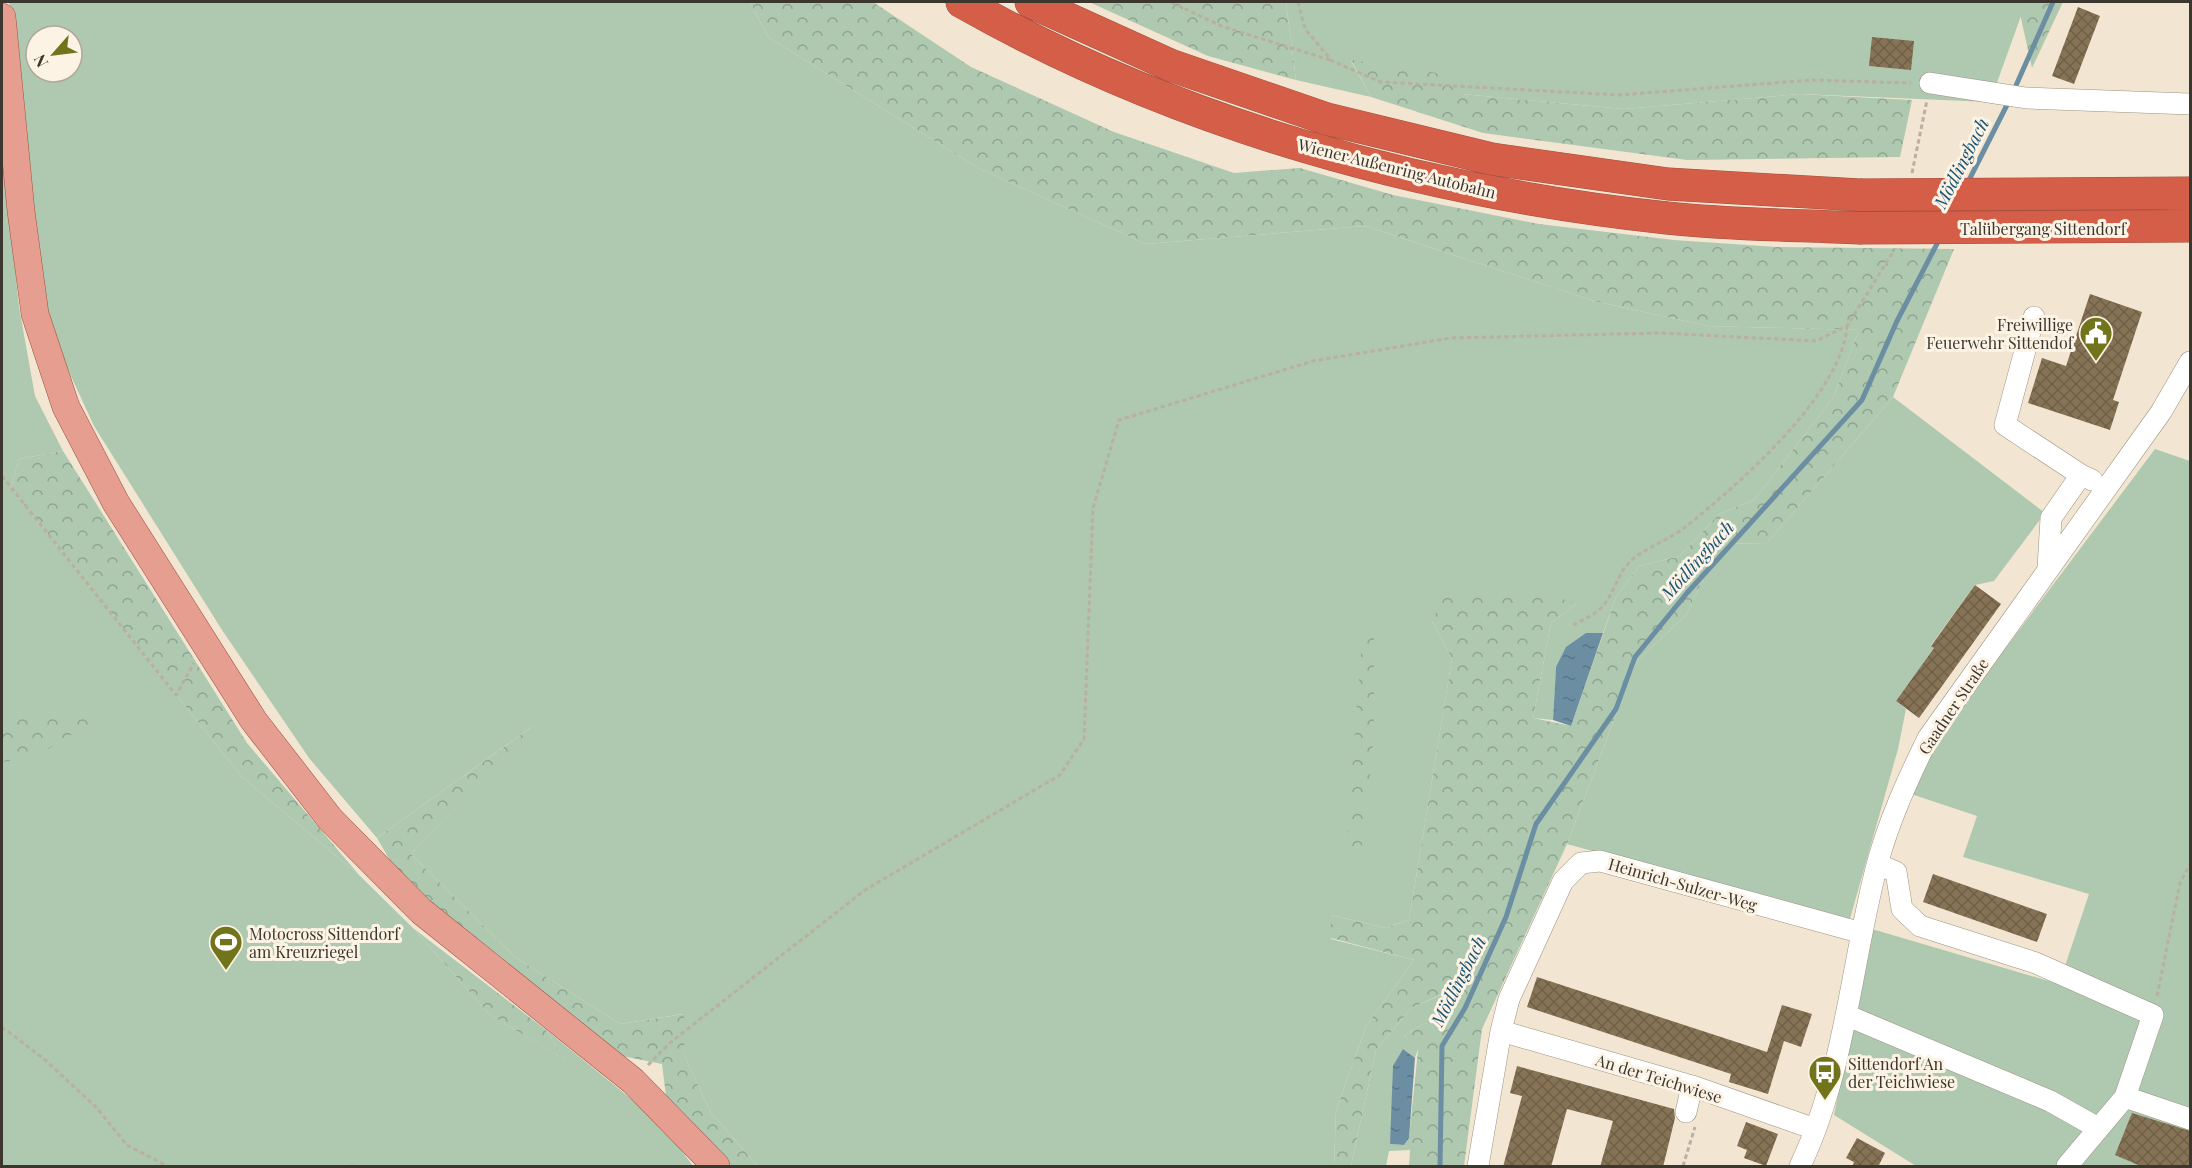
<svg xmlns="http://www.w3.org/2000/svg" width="2192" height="1168" font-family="'Playfair Display',serif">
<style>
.grass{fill:#aec9b0;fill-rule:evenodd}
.forest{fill:url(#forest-crowns)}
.water{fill:url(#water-ripples)}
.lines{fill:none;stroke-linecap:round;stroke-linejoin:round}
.stream{stroke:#6c8ea3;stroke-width:5}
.building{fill:url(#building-cross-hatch)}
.minor-casing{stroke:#9c917f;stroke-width:22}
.major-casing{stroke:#9f503f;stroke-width:28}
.highway-casing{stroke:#9f503f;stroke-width:33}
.path{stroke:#b9b09f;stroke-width:3;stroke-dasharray:4.5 3;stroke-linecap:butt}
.minor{stroke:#fff;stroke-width:21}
.major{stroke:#e69e91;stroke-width:27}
.highway{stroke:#d55e48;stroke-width:32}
.highway-bridge-casing{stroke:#9f503f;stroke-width:33;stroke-linecap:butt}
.highway-bridge{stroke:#d55e48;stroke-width:32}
.labels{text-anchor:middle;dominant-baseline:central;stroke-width:6;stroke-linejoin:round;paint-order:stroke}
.street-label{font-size:16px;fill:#3b372f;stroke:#fdf3e4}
.poi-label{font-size:16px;fill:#3b372f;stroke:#fdf3e4;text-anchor:start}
.water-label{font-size:18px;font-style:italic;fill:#1a5575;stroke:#fdf3e4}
</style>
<defs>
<pattern id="forest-crowns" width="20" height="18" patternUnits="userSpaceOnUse" patternTransform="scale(1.5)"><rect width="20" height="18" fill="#aec9b0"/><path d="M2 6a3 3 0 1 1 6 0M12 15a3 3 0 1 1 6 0" fill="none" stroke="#8fa490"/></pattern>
<pattern id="water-ripples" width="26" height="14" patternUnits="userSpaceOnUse" patternTransform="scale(1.5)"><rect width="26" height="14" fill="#6c8ea3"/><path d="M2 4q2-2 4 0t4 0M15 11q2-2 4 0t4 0" fill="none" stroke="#5a7585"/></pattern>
<pattern id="building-cross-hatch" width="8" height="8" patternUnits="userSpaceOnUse" patternTransform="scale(1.5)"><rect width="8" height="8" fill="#867355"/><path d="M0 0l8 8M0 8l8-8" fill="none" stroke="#6f5f47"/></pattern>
</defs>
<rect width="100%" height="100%" fill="#f2e6d2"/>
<path class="grass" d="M9 2H750L768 37 978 168 1146 244 1365 226 1594 301 1708 326 1859 330 1833 398 1754 500 1719 514 1680 556 1639 566 1616 597 1603 633H1586L1556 667 1553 720 1533 718 1551 623 1576 604 1432 621 1452 659 1409 920 1386 928 1331 915V939L1414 960 1366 1026 1336 1111 1334 1166H758L711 1113 685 1057 683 1014 620 1024 515 957 411 854 533 726 377 838 309 758 222 630 94 426 63 359 42 292ZM36 36H72V72H36Z
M1286 2H2026L1990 102 1799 94 1624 109 1462 94 1351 61 1371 97 1296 80Z
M2 146 19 307 35 396 63 451 19 459 11 488 242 777 360 876 413 928 490 1015 566 1060 545 1029 661 1123 693 1166H2Z
M1893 397 2045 513 1994 581 1975 585 1931 645 1934 648 1896 701 1906 709 1898 749 1849 922 1567 844 1636 662 1686 615 1720 544 1767 543Z
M2155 449 2190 461V1166H1916L1834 1115 1872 929 2059 984 2089 894 1963 857 1977 816 1911 794 1941 734Z
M1448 992 1444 1011 1404 1036 1418 1049 1415 1058 1403 1049 1390 1144 1404 1145 1410 1150 1389 1151 1386 1166H1351L1376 1050 1411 1008Z"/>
<path class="forest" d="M750 2H873L971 67 1114 132 1234 173 1300 168 1393 195 1539 224 1674 240 1777 247 1954 249 1893 397 1767 543 1720 544 1686 615 1636 662 1567 844 1482 1029 1464 1166H1409L1410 1150 1404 1145 1409 1138 1418 1050 1404 1036 1444 1011 1447 992 1411 1008 1376 1050 1351 1166H1334L1336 1111 1366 1026 1414 960 1331 938V915L1386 928 1409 920 1452 659 1432 621 1443 598 1542 591 1576 604 1551 623 1533 718 1571 726 1616 597 1639 566 1680 556 1719 514 1754 500 1833 398 1859 330 1708 326 1594 301 1365 226 1146 244 978 168 768 37Z
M1089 2H1286L1296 80 1208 56Z
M2026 2H2063L2032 68 2020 14Z
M1351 60 1450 75 1462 94 1624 109 1799 94 1912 100 1900 157 1687 160 1483 133 1371 97Z
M63 451 247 743 360 876 242 777 11 488 19 459Z
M1363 627 1374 629V730L1364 841 1355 857 1347 833Z
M99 718 35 757 2 762V721L19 719Z
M536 724 411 854 515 957 620 1024 684 1014 685 1057 711 1113 758 1166H723L666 1096 662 1064 617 1055 468 938 392 864 377 838Z
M413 928 545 1029 567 1061 490 1015Z"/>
<path class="water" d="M1586 633H1603L1571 726 1553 720 1556 667 1566 647Z
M1403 1049 1415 1058 1409 1138 1404 1145 1390 1144 1393 1066Z"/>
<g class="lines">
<path class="stream" d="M2014 90 2053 2
M1967 184 2009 101
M1440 1166 1442 1046 1465 1008 1506 917 1536 824 1616 709 1635 657 1687 593 1862 400 1897 321 1940 238"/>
</g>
<path class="building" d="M2078 7 2100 16 2074 84 2052 76Z
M1872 37 1914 41 1911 70 1869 66Z
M2090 294 2142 312 2113 400 2119 402 2110 430 2028 403 2042 358 2066 366Z
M1975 585 2001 604 1919 718 1896 701 1934 648 1931 646Z
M1933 874 2047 914 2037 942 1923 902Z
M1537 977 1767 1052 1782 1005 1812 1014 1801 1047 1784 1041 1768 1094 1729 1082 1731 1074 1527 1007Z
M1517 1066 1674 1109 1675 1118 1663 1167H1600L1613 1121 1567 1109 1551 1167H1503L1522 1096 1510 1093Z
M2132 1113 2190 1131V1167H2143L2115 1155Z
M1746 1122 1778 1134 1766 1166 1744 1158 1747 1150 1737 1146Z
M1857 1138 1885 1153 1878 1167H1852L1854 1162 1846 1158Z"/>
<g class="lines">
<defs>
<path id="minor" d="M1930 83 2026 98 2190 104
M2034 317 2005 425 2081 475
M2048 568 2051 518 2081 475 2092 480
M1878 864 1896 872 1902 909 1920 926 2036 963 2153 1015 2125 1097 2067 1166
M1846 1015 2050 1101 2098 1128
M1501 1031 1692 1086 1815 1129
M2125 1097 2190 1119
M1686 1112 1692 1086
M1478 1166 1501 1031 1509 999 1563 881 1581 863 1600 861 1862 933
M1800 1166C1845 1072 1851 965 1877 865 1889 820 1908 779 1928 738L2161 412 2190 362"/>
<path id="major" d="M2 17 21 211 35 314 66 407 116 503 254 721 330 819 421 911 633 1081 716 1166"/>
<path id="highway" d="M962 2C1177 124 1422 192 1667 218 1730 225 1795 225 1859 228
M1031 2 1170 65 1327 119 1492 159 1668 184 1860 195"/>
</defs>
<use href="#minor" class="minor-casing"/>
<use href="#major" class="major-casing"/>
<use href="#highway" class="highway-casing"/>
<path class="path" d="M1171 2 1221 26 1330 60
M1298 2 1305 29 1332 61 1381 82 1619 95 1812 80 1911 83
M1912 173 1927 100
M2 476 176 695 194 663
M1573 625C1585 619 1599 613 1606 602 1616 588 1619 570 1633 559 1648 547 1668 540 1684 528 1737 486 1842 395 1847 326
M2157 996 2180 883 2190 864
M2 1027 44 1059 96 1107 127 1145 167 1166
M648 1065 671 1042 865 890 1060 775 1084 739 1093 508 1119 420 1313 361 1451 338 1660 333 1816 341 1847 326 1893 252
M350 1166H358
M1683 1166 1695 1127"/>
<use href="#minor" class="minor"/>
<use href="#major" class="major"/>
<use href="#highway" class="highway"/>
<defs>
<path id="highway-bridge" d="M1860 195 2190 193
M1859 228 2190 226"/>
</defs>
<use href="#highway-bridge" class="highway-bridge-casing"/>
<use href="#highway-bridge" class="highway-bridge"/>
</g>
<defs>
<symbol id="civic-pin" viewBox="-11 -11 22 30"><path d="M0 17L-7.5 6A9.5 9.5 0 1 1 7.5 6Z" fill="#71741b" stroke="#fdf3e4"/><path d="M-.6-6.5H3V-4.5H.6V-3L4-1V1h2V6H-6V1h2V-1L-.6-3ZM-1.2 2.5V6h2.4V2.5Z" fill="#fff"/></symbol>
<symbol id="stadium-pin" viewBox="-11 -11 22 30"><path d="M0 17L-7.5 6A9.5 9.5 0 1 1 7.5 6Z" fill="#71741b" stroke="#fdf3e4"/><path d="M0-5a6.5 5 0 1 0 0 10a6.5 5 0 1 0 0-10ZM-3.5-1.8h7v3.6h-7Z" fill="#fff"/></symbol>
<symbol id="bus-pin" viewBox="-11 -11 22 30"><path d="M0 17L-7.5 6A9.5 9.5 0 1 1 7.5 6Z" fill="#71741b" stroke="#fdf3e4"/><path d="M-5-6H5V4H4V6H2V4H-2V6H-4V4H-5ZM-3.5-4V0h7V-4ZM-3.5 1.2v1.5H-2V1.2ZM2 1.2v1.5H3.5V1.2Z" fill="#fff"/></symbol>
</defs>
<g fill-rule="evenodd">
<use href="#civic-pin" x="2077" y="314" width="38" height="52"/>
<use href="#stadium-pin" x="207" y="923" width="38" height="52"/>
<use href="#bus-pin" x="1806" y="1053" width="38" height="52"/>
</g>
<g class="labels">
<g class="street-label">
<text transform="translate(1397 168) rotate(14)">Wiener Außenring Autobahn</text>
<text x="2043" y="228">Talübergang Sittendorf</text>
<text transform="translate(1953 706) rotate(-56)">Gaadner Straße</text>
<text transform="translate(1683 884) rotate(16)">Heinrich-Sulzer-Weg</text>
<text transform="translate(1659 1078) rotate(17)">An der Teichwiese</text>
</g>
<g class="poi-label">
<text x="2073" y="324" text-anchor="end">Freiwillige<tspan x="2073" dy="18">Feuerwehr Sittendof</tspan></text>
<text x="249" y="933">Motocross Sittendorf<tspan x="249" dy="18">am Kreuzriegel</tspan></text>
<text x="1848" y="1063">Sittendorf An<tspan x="1848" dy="18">der Teichwiese</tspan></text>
</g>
<g class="water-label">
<text transform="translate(1961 163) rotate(-63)">Mödlingbach</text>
<text transform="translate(1697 560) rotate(-48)">Mödlingbach</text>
<text transform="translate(1458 981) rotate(-63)">Mödlingbach</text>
</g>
</g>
<rect width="2192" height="1168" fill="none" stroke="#3b372f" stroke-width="6"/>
<g transform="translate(54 54) rotate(242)"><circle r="28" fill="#fdf3e4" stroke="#afa89c" stroke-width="1.5"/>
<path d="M0-4.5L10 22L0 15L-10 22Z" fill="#71741b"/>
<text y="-9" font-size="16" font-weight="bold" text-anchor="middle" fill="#3b372f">N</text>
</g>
</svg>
